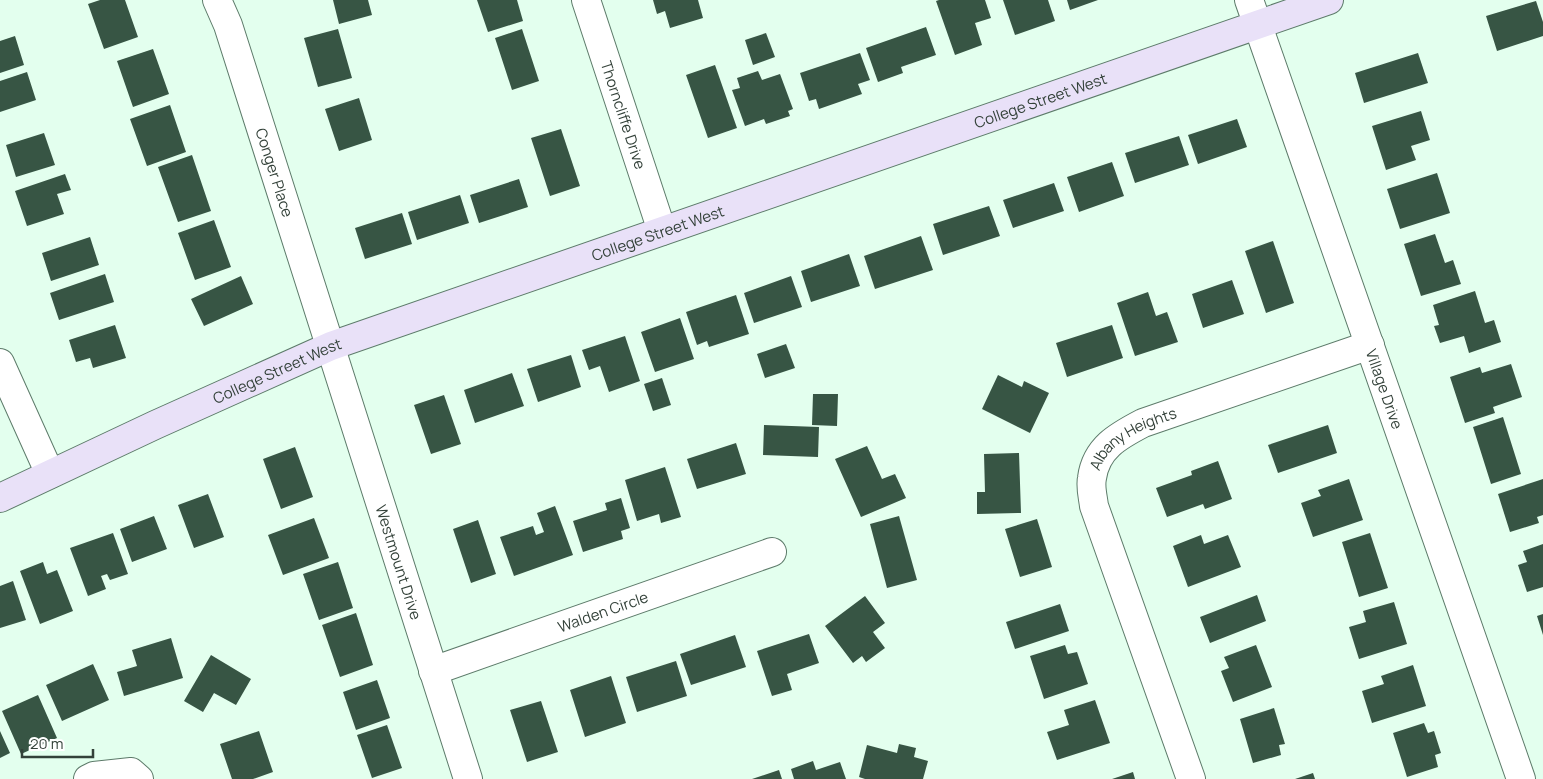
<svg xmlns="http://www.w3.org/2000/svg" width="1543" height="779" font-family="Manrope,sans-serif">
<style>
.building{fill:#375544}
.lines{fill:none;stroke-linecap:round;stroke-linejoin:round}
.street-casing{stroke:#5d7b6a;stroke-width:30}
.secondary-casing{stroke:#5d7b6a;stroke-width:30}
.street{stroke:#fff;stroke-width:28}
.secondary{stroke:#e9e1f8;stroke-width:28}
.labels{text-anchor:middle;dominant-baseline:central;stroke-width:5;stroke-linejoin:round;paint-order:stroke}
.street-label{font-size:15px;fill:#334139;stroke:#fff}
</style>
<rect width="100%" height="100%" fill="#e3ffee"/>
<path class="building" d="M100 0H125L138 37 104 49 88 4Z
M333 0H368L372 15 339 24Z
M477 0H517L523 21 488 32Z
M653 0H698L703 18 670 28 665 11 657 14Z
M939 0H985L991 18 975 23 982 45 955 55 936 1Z
M1003 0H1048L1055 21 1015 35Z
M1067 0H1098L1070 10Z
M1536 1 1543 22V36L1497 51 1486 16Z
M926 27 936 55 901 67 903 73 878 82 866 48Z
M338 29 352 78 318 87 304 38Z
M522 29 539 81 512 90 495 38Z
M766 33 775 57 753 65 745 40Z
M15 36 24 65 0 73V41Z
M153 49 169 94 133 107 117 61Z
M860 53 870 80 858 84 862 94 819 109 816 99 809 101 800 73Z
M1418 53 1428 83 1364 103 1355 73Z
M715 65 737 128 708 138 686 75Z
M758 71 762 80 780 74 793 109 788 111 790 116 766 124 764 119 745 126 732 90 740 88 737 78Z
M27 72 36 100 0 112V81Z
M359 98 372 140 339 151 325 109Z
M170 105 186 152 147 166 130 119Z
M1421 111 1430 140 1411 146 1416 160 1386 170 1372 126Z
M1237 119 1247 147 1198 164 1188 135Z
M561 129 580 186 550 196 531 138Z
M44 133 55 165 16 177 6 145Z
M1179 136 1189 165 1135 183 1125 153Z
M192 155 211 211 178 222 158 167Z
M1112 162 1124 196 1079 212 1067 177Z
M1437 173 1450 213 1400 229 1387 189Z
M65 174 71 190 57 194 64 214 27 226 15 191Z
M519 179 528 207 479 223 470 195Z
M1054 183 1064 211 1013 228 1003 200Z
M460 195 469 223 417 240 408 212Z
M989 206 1000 236 943 255 933 224Z
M402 213 412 244 365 259 355 228Z
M214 220 231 267 195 280 178 233Z
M1435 234 1445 263 1453 260 1461 284 1421 296 1404 244Z
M921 236 933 270 875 289 864 256Z
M90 237 99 265 51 281 42 253Z
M1273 241 1294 303 1266 313 1245 251Z
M849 254 860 286 811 302 801 271Z
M105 274 114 302 59 320 50 293Z
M241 276 253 304 204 326 191 299Z
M791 276 802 307 754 323 744 293Z
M1232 280 1244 314 1203 328 1192 294Z
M1475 291 1485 323 1494 320 1501 342 1469 353 1464 336 1440 343 1434 326 1439 325 1433 305Z
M1148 292 1156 316 1167 312 1178 342 1135 356 1117 303Z
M736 295 749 334 709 347 707 341 697 345 686 312Z
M680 318 694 359 655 372 641 332Z
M115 325 126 358 93 368 90 358 76 362 69 340Z
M1112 325 1123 358 1067 377 1056 343Z
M625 336 640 381 609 392 600 366 589 370 582 350Z
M786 344 795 368 765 378 757 354Z
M571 355 581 387 538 402 527 369Z
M1511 364 1522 397 1493 407 1495 413 1465 423 1450 377 1480 367 1482 373Z
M512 373 524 406 475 423 464 390Z
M998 375 1022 387 1024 381 1049 393 1030 433 982 409Z
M662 378 671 405 653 411 644 384Z
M813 394H838L837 426 812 425Z
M444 395 461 444 431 454 414 405Z
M1503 417 1521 474 1491 484 1473 427Z
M764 425 819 427 818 457 763 455Z
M1328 425 1337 453 1278 473 1268 445Z
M736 443 746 474 697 489 687 459Z
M867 446 882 479 895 474 906 498 861 517 835 459Z
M295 447 313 497 281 509 263 459Z
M1019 453 1021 513 977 514V492H985L984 454Z
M1218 461 1232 499 1205 509 1203 504 1167 517 1156 488 1192 475 1191 471Z
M665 467 681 517 661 523 659 514 637 521 625 480Z
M1349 479 1363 520 1313 537 1301 503 1321 496 1318 490Z
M1543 479V515L1537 517 1539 523 1510 532 1498 494Z
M208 494 224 537 194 548 178 505Z
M621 498 630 528 621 531 623 539 583 552 573 521 607 510 605 503Z
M555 506 573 555 514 576 500 537 533 526 536 535 544 532 537 513Z
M154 516 167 549 132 562 120 529Z
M899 516 917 580 887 588 870 524Z
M314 518 329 558 283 575 268 535Z
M1037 519 1052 567 1020 577 1005 529Z
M478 520 496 574 471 583 453 529Z
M113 533 128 574 110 580 107 574 101 576 106 589 88 596 70 548Z
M1370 533 1388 588 1359 597 1342 542Z
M1201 535 1204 544 1228 535 1241 567 1188 587 1173 546Z
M1543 544V587L1527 592 1518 565 1527 562 1523 551Z
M43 562 47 574 57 570 73 611 40 624 20 571Z
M338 562 353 608 319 620 303 574Z
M13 581 26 620 0 628V586Z
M1257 595 1266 621 1210 643 1200 617Z
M865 596 885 623 873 632 885 648 866 662 862 656 853 663 825 626Z
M1394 602 1407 644 1359 659 1349 627 1366 622 1363 611Z
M1060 604 1069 631 1015 649 1006 622Z
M356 613 373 665 340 677 322 625Z
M1543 614V635L1537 616Z
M809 634 819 663 787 674 792 690 772 696 757 651Z
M735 635 746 667 691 685 680 654Z
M171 638 183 678 124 696 117 672 137 666 132 650Z
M1065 645 1068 654 1077 652 1088 684 1044 699 1030 656Z
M1256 645 1272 687 1233 702 1221 671 1229 668 1224 657Z
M211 655 251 679 236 705 214 693 203 712 184 701Z
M676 661 687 696 637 712 626 677Z
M93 664 109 700 62 721 46 685Z
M1413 665 1426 706 1372 723 1362 691 1384 684 1381 676Z
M611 676 626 723 585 737 570 690Z
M377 680 390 718 356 730 343 692Z
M38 695 57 738 21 754 2 711Z
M1095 700 1110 743 1057 760 1047 732 1069 725 1064 710Z
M541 701 558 752 527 762 510 710Z
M1274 708 1285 744 1279 745 1281 755 1253 763 1240 719Z
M1424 723 1428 733 1434 731 1441 753 1435 755 1438 767 1407 777 1393 733Z
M387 725 402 768 372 778 357 735Z
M0 731 10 753 0 758Z
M259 731 273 772 253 779H232L220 744Z
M899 744 916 748 914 757 928 761 923 779H865L859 777 867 745 897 753Z
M813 761 816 770 840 762 846 779H794L791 769Z
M779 770 782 779H752Z
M1133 772 1135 779H1112Z
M1313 773 1315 779H1295Z"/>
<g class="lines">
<defs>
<g id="street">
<path id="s1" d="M217 0 228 25 468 779"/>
<path id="s2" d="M586 0 662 231"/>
<path id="s3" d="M1249 0 1521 779"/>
<path d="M0 363 50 474"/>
<path id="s4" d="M433 671 772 552"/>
<path d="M88 779 94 776 131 772 139 779"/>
<path id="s5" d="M1191 779 1094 506C1093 497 1090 487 1092 478 1096 448 1118 436 1143 423L1370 345"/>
</g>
<g id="secondary">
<path id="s6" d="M0 498 155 425 331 346 1329 0"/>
</g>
</defs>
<use href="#street" class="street-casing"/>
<use href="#secondary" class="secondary-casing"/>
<use href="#street" class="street"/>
<use href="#secondary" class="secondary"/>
</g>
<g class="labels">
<g class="street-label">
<text stroke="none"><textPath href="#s6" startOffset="1115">College Street West</textPath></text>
<text stroke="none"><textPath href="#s2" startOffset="121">Thorncliffe Drive</textPath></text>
<text stroke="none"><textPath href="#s1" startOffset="182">Conger Place</textPath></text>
<text stroke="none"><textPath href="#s6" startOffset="710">College Street West</textPath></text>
<text stroke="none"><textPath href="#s6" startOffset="305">College Street West</textPath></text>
<text stroke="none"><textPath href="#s3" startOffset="412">Village Drive</textPath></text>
<text stroke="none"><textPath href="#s5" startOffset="379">Albany Heights</textPath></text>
<text stroke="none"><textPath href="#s1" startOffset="591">Westmount Drive</textPath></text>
<text stroke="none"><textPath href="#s4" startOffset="180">Walden Circle</textPath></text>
</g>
</g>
<path d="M22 749v8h71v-8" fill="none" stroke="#334139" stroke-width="2.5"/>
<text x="30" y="749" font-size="15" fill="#334139" stroke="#ffffff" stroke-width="4" paint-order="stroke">20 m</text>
</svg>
